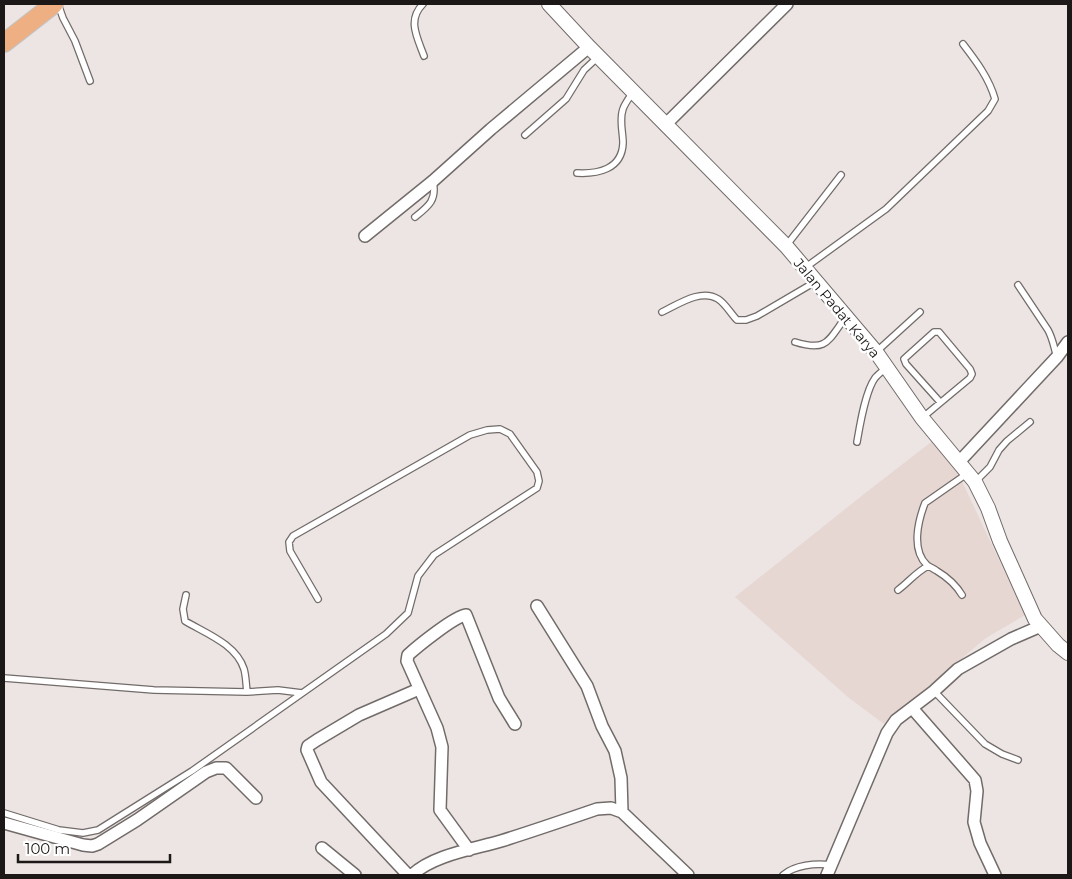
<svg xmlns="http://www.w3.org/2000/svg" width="1072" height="879" font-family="Montserrat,sans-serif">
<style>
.built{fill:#e7d7d3}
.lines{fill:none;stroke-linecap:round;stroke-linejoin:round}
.service-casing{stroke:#716b69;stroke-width:8}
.minor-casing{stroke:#716b69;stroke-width:14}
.tertiary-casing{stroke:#716b69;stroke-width:16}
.trunk-casing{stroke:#c4c3c3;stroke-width:20}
.service{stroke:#fff;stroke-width:5.5}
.minor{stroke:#fff;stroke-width:11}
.tertiary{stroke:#fff;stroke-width:14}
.trunk{stroke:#eeaf82;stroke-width:18}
.labels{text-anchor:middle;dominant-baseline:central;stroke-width:5;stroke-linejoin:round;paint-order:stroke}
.street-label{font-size:14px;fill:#1b1817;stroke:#fff}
</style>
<rect width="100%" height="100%" fill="#ede5e3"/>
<path class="built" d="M935 439 952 460 1025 615 986 638 884 724 849 698 735 597 864 494Z"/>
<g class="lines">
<defs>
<path id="service" d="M58 4 63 18 75 41 90 81
M423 4C407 20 417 37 424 56
M525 135 566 99 584 70 599 56
M577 173C597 174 622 170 623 143 623 132 619 120 623 109 625 103 630 97 633 92
M415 217C429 206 437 200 433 181
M786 246 841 175
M806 267 886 209 988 111 995 99C989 78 976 61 963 44
M1018 285 1048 330C1053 339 1054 348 1057 357
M662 312C677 305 701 288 718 299 725 303 731 314 737 320H746L757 316 815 282
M795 342C827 352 828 341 845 318
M876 352 920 312
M922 418 970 378 972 374 970 369 939 332H934L904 359 906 364 940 402
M857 442C860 425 865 392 875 378 878 374 883 371 887 367
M975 482 990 467 999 450 1007 441 1030 422
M898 590C910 581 915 573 928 566
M186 595 183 609 185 621C205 633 236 644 244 669 246 676 246 684 247 692
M962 595C956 585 947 577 937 571 934 569 930 567 927 565 911 550 918 521 925 503L968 473
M4 678 154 690 247 692 278 690 302 693
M934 691 985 744 1002 754 1018 760
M4 813 59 830 83 833 98 830 192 771 386 634 408 613 418 576 434 555 537 488 539 481 537 472 510 434 500 429 487 430 470 435 293 536 289 542 290 551 318 599
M783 875C795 865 815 863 831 865"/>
<path id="minor" d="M665 125 787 4
M365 236 433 181 491 129 589 47
M959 462 1057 357 1068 342
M537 606 587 686 602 726 615 751 621 778 622 812
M912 708 975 780 977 791 974 822 980 843 995 875
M4 823 83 845 92 846 98 844 137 820 206 772 216 768H226L256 798
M322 848 355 875
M469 850 440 810 442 747 437 728 407 661 408 655C418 646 455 616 466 615L499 698 515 724
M408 875 321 782 307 750 308 746 317 740 359 715 419 689
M412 875C433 855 474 849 501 841 533 831 565 820 597 809L611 808 622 812 688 875
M827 875 887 733 896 720 934 691 958 669 1011 639 1041 626"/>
<path id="tertiary" d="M549 4 589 47 786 246 876 352 922 418 975 482 988 508 1000 541 1035 619 1058 645 1068 653"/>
<path id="trunk" d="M4 43 54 4"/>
</defs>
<use href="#service" class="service-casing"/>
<use href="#minor" class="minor-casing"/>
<use href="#tertiary" class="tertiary-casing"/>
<use href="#trunk" class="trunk-casing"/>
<use href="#service" class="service"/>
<use href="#minor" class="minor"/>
<use href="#tertiary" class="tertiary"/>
<use href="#trunk" class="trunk"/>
</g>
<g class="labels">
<g class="street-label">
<text transform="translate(837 308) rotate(50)">Jalan Padat Karya</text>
</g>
</g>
<rect width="1072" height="879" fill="none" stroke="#1b1817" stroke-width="10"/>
<path d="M18 854v8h152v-8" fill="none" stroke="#1b1817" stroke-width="2.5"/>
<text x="25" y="854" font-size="15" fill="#1b1817" stroke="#ffffff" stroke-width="4" paint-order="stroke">100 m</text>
</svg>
